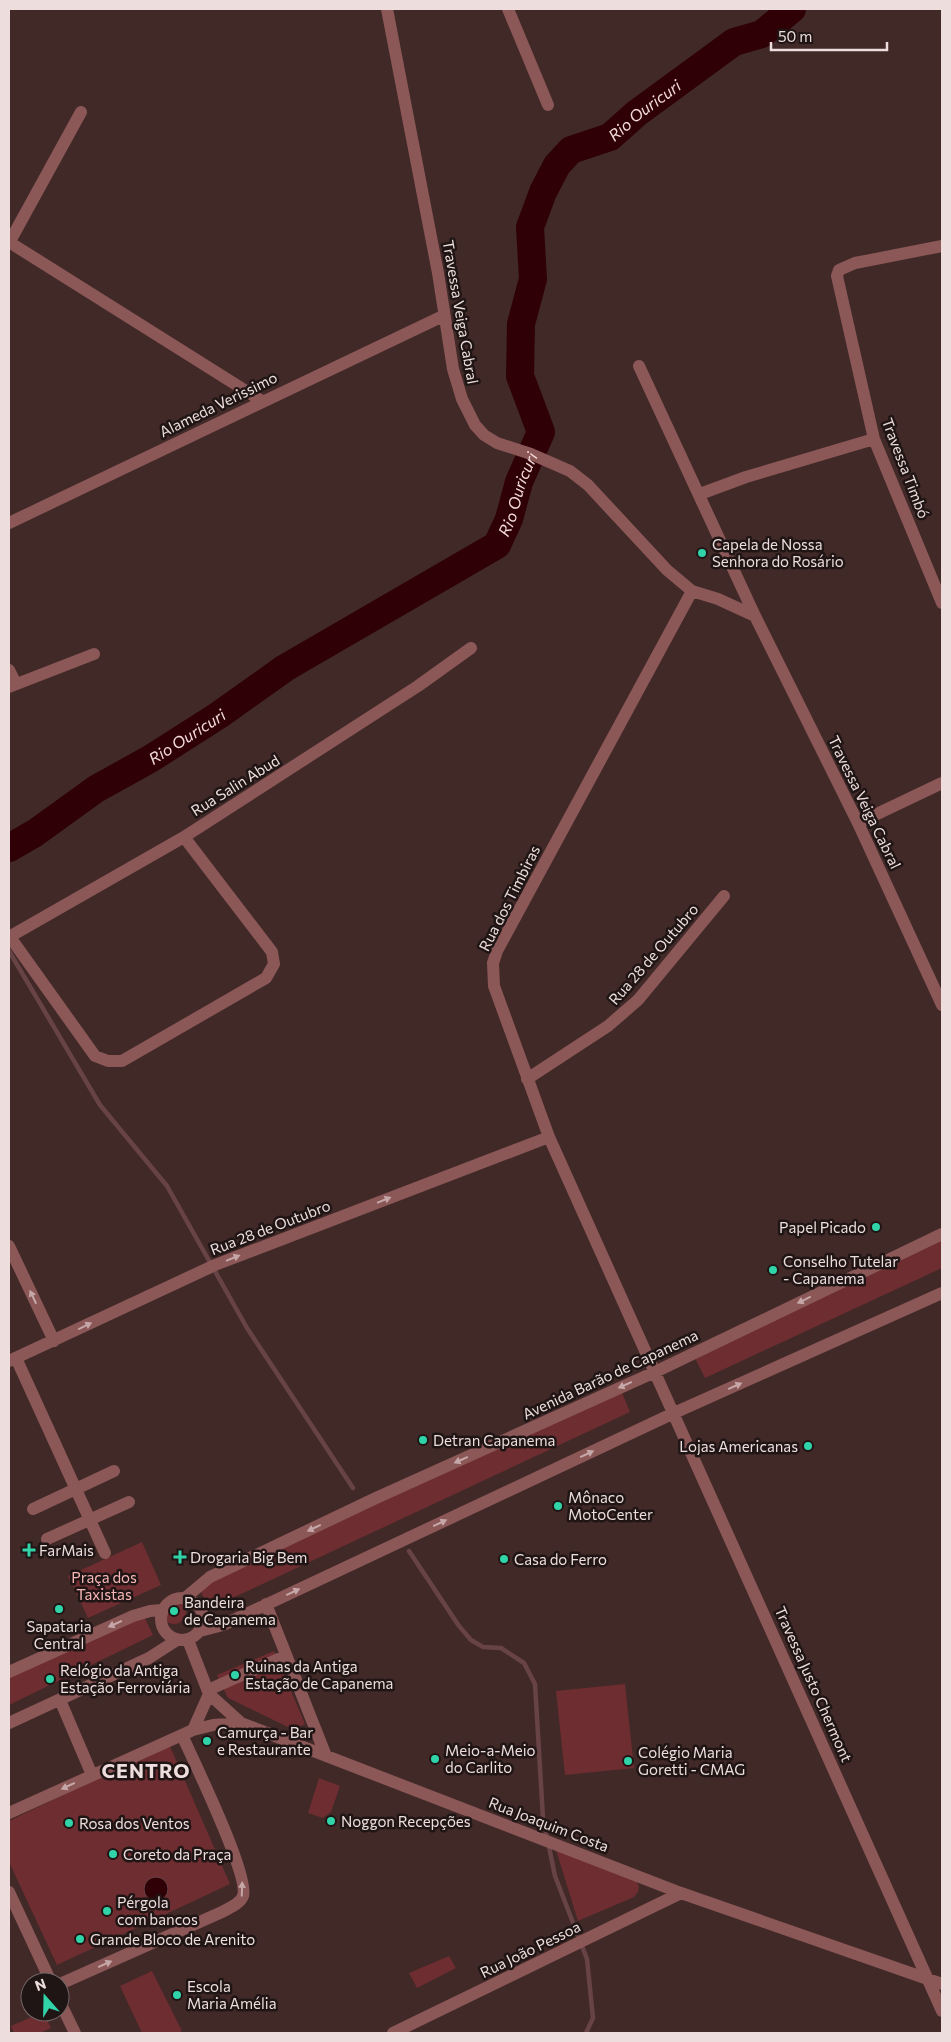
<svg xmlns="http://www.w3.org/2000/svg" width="951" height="2042" font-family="Commissioner,sans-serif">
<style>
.green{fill:#6e2d30}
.water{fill:#2f0106;stroke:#684346}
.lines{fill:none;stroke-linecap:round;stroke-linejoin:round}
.stream{stroke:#684346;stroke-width:4.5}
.river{stroke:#2f0106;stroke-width:28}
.minor{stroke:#8b5757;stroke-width:12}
.oneway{fill:#c6a7a7}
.poi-dot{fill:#31d4a9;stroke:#201515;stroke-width:2}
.labels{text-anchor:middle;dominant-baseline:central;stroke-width:5;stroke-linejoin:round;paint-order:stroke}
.street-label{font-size:15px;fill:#eddddc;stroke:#201515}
.poi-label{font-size:15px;fill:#eddddc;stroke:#201515;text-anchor:start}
.park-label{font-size:15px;fill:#f7b7b6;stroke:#201515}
.water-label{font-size:16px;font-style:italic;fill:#f3dcdb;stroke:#201515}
.district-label{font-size:20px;font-weight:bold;letter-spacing:1px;fill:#eddddc;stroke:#201515}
</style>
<rect width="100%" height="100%" fill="#412928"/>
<path class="green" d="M942 1240V1268L705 1378 694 1356Z
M620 1388 630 1412 209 1609 199 1588Z
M142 1542 161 1585 88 1618 68 1576Z
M162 1612a12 12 0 1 1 24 0a12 12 0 1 1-24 0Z
M143 1614 153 1635 9 1705V1677Z
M274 1651 305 1724 294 1730 228 1698 217 1675Z
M625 1684 634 1768 565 1775 556 1691Z
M169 1744 230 1884 57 1965 9 1862V1821Z
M319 1778 340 1786 331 1812 323 1818 308 1813Z
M556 1850 636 1881 639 1886 638 1892 634 1897 578 1921Z
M449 1956 456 1968 417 1988 409 1973Z
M152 1971 182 2031 176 2033H142L120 1986Z
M43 2012 51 2028 40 2033H14L11 2026Z"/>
<path class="water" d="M144 1889a12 12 0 1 1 24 0a12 12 0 1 1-24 0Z"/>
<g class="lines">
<path class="stream" d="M9 951 100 1105 167 1186 247 1328 353 1488
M409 1551 459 1626 471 1640 483 1647 501 1648 524 1663 535 1684 543 1818 555 1876 587 1959 593 2018 586 2033"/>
<path class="river" id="s1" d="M9 848 35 833 96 789 150 759 219 715 285 668 497 545 509 519 519 482 541 432 520 376 521 324 533 279 530 227 543 192 557 165 571 150 610 137 637 113 734 42 762 34 792 9"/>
<path class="minor" d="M387 9 438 273 453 369 462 399 475 425 484 435 497 443 531 454 570 471 588 485 667 570 692 591 718 599 755 616
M508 9 548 105
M9 242 262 401
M9 243 81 112
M942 246 855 263 839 270 837 276 874 439 942 603
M639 366 755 616 858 823 942 1005
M700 494 746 477 874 439
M9 523 443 316
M692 591 497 951 493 963 494 986 549 1137 942 2011
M9 670 16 684
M9 687 94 654
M858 823 942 783
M9 937 184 837 418 686 471 648
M10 937 95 1056 108 1061H122L266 978 274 964 272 952 184 837
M527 1079 608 1026 638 1000 724 896
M9 1246 54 1341
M16 1358 105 1553
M9 1361 215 1265 549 1137
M33 1509 114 1471
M47 1539 129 1502
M161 1619a21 21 0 1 1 42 0a21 21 0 1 1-42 0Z
M185 1598 210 1577 376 1498 655 1372 942 1234
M266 1604 326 1756
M200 1631 223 1625 674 1413 942 1293
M188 1640 209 1694 241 1723 681 1893 942 1984
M9 1672 133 1616 150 1611 162 1610
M208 1690 285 1656
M60 1700 92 1775
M9 1723 149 1658 177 1640
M193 1730 209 1694
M9 1813 193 1730 213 1725 241 1723
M9 1892 51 1982
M60 1984 222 1912C229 1908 240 1904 243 1896 250 1876 193 1760 182 1735
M60 2002 75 2033
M393 2033 681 1893"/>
</g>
<defs><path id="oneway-solid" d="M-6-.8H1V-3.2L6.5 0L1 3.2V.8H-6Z" transform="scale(1.25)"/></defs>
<g class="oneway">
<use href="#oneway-solid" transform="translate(384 1200) rotate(-22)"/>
<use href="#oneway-solid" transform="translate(233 1258) rotate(-22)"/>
<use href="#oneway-solid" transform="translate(33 1297) rotate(-115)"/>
<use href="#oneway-solid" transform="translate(804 1300) rotate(154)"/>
<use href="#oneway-solid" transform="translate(85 1326) rotate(-26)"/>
<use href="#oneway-solid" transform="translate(625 1385) rotate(156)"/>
<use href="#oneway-solid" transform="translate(735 1386) rotate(-24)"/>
<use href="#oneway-solid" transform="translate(587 1454) rotate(-25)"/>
<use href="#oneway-solid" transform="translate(461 1460) rotate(156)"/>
<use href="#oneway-solid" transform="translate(440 1523) rotate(-25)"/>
<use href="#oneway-solid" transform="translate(314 1528) rotate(155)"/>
<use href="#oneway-solid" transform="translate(293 1592) rotate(-25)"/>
<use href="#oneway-solid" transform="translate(115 1624) rotate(156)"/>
<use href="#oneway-solid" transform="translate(68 1786) rotate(155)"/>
<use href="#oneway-solid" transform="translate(242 1889) rotate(-88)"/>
<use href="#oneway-solid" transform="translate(105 1964) rotate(-24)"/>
</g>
<g class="poi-dot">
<circle cx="702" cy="553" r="5"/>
<circle cx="876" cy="1227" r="5"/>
<circle cx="773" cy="1270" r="5"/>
<circle cx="423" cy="1440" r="5"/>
<circle cx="808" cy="1446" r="5"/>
<circle cx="558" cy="1506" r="5"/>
<path d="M26.5 1542.5h5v5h5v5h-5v5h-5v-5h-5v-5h5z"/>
<path d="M177.5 1549.5h5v5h5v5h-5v5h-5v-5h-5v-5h5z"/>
<circle cx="504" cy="1559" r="5"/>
<circle cx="59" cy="1609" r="5"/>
<circle cx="174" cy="1611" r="5"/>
<circle cx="235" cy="1675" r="5"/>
<circle cx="50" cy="1679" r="5"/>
<circle cx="207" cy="1741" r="5"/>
<circle cx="435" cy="1759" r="5"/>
<circle cx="628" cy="1761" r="5"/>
<circle cx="331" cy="1821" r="5"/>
<circle cx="69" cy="1823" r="5"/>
<circle cx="113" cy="1854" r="5"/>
<circle cx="107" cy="1911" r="5"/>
<circle cx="80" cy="1939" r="5"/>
<circle cx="177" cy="1995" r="5"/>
</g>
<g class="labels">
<g class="street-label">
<text transform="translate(461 312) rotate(80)">Travessa Veiga Cabral</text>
<text transform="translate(218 404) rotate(-26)">Alameda Verissimo</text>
<text transform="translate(906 468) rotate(69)">Travessa Timbó</text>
<text transform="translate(235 785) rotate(-32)">Rua Salin Abud</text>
<text transform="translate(865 802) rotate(64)">Travessa Veiga Cabral</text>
<text transform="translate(509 898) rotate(-63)">Rua dos Timbiras</text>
<text transform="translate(653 954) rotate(-49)">Rua 28 de Outubro</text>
<text transform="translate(270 1227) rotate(-21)">Rua 28 de Outubro</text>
<text transform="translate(610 1374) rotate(-25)">Avenida Barão de Capanema</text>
<text transform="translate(814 1684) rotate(66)">Travessa Justo Chermont</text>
<text transform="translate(549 1824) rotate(21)">Rua Joaquim Costa</text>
<text transform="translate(530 1949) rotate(-26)">Rua João Pessoa</text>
</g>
<g class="poi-label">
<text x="712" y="544">Capela de Nossa<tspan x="712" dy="17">Senhora do Rosário</tspan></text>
<text x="866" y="1227" text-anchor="end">Papel Picado</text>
<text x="783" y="1261">Conselho Tutelar<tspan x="783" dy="17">- Capanema</tspan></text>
<text x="433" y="1440">Detran Capanema</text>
<text x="798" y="1446" text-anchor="end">Lojas Americanas</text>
<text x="568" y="1497">Mônaco<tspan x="568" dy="17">MotoCenter</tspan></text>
<text x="39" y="1550">FarMais</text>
<text x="190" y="1557">Drogaria Big Bem</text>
<text x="514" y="1559">Casa do Ferro</text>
<text x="184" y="1602">Bandeira<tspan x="184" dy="17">de Capanema</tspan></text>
<text x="59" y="1626" text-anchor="middle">Sapataria<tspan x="59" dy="17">Central</tspan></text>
<text x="245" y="1666">Ruinas da Antiga<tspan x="245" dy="17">Estação de Capanema</tspan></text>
<text x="60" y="1670">Relógio da Antiga<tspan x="60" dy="17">Estação Ferroviária</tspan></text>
<text x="217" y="1732">Camurça - Bar<tspan x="217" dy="17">e Restaurante</tspan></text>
<text x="445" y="1750">Meio-a-Meio<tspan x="445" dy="17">do Carlito</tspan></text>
<text x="638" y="1752">Colégio Maria<tspan x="638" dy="17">Goretti - CMAG</tspan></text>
<text x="341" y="1821">Noggon Recepções</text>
<text x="79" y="1823">Rosa dos Ventos</text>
<text x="123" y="1854">Coreto da Praça</text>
<text x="117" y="1902">Pérgola<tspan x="117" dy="17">com bancos</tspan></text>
<text x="90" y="1939">Grande Bloco de Arenito</text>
<text x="187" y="1986">Escola<tspan x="187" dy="17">Maria Amélia</tspan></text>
</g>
<g class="park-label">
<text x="104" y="1577">Praça dos<tspan x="104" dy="17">Taxistas</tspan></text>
</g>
<g class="water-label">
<text stroke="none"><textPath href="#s1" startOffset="1080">Rio Ouricuri</textPath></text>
<text stroke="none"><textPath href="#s1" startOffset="630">Rio Ouricuri</textPath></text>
<text stroke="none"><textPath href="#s1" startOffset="210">Rio Ouricuri</textPath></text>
</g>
<g class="district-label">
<text x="146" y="1770">CENTRO</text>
</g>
</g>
<rect width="951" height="2042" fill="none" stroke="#eddddc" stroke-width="20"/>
<g transform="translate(45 1997) rotate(340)"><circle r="24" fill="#201515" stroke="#726565"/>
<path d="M0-4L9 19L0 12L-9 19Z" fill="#31d4a9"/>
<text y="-8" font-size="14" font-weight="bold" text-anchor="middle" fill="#eddddc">N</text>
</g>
<path d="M771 42v8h116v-8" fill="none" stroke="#eddddc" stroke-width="2.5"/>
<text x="778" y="42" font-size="15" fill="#eddddc" stroke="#201515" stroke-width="4" paint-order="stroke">50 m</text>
</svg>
